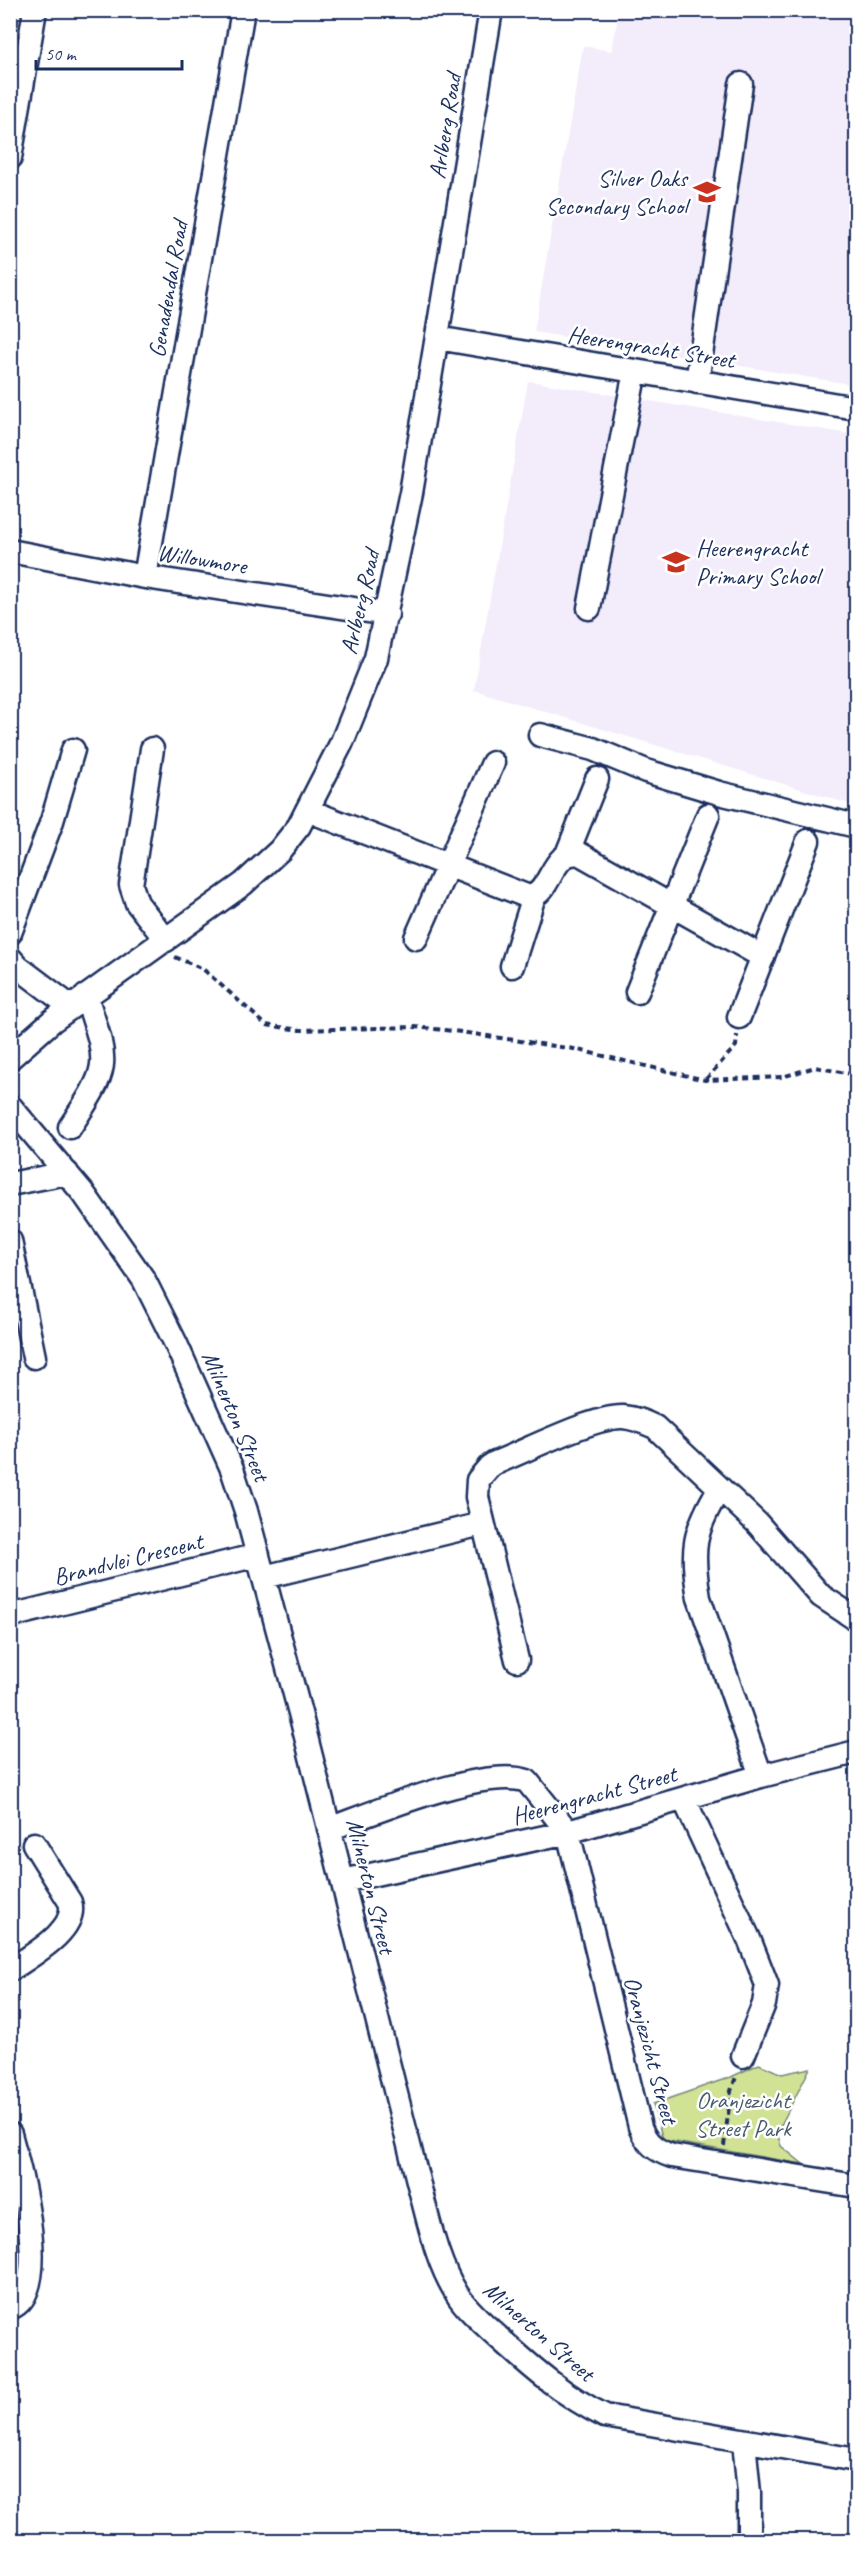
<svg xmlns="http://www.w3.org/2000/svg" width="867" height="2551" font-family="Caveat,sans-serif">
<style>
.built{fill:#f3ecfa}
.green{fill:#d1e295;stroke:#76887a;stroke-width:1.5}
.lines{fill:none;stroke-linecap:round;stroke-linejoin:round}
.minor-casing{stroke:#1b2f5e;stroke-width:27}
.path{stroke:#1b2f5e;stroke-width:4;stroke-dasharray:6 4.5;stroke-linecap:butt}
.minor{stroke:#fff;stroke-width:22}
.labels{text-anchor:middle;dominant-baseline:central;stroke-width:5;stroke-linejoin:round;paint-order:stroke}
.street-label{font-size:24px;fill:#1b2f5e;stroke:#fff}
.poi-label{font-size:24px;fill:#1b2f5e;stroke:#fff;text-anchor:end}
.park-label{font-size:24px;fill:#485c6c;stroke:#fff}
</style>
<rect width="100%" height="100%" fill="#fff"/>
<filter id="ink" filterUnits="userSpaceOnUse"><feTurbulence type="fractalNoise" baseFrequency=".0167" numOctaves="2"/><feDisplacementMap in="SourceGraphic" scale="12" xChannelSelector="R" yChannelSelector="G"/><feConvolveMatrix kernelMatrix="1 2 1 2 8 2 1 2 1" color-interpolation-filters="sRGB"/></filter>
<g filter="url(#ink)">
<path class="built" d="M619 11H856V385L534 332 583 46 612 51Z
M528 381 856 435V806L474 690Z"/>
<path class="green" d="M759 2064 782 2074 810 2068 777 2133 781 2146 803 2164 663 2140 653 2104 731 2077Z"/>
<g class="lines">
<defs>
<path id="minor" d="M10 158 35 10
M437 338 856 408
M697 382 741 84
M10 551 145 577 387 614
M145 577 243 10
M589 608 635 371
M540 735 593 749 646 771 719 793 856 826
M152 749 131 885 137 903 166 940
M307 810 529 897C552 894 551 848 580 854L763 957
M567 854 597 779
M10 933 52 821 73 750
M416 938 493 763
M10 958 18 967 71 1007
M512 966 534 896
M637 992 708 815
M739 1017 808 841
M10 1058 52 1021 243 884 280 850 299 826 342 742 376 658 411 493 491 10
M10 1106 84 1194 144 1280 176 1344 232 1469 246 1511 300 1713 419 2185C429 2221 436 2261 457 2294 467 2310 484 2324 498 2337 532 2368 564 2396 605 2416L856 2460
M70 1127C111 1065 109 1066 86 996
M10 1184 67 1173
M10 1241 34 1357
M719 1489C693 1532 691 1549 699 1598L761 1776
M264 1577 482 1524
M10 1616 258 1555
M517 1660 477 1497 478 1480 489 1467 495 1463C526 1451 594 1416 623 1417 635 1418 644 1422 655 1427L757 1523 821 1596 856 1619
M684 1799 749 1939 767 1985 764 2004 743 2056
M329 1829C373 1813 484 1766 527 1781L568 1832 640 2127C646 2143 656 2151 672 2156L856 2186
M343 1881 568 1832 761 1776 856 1752
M10 1970C30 1956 79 1930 70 1902L34 1844
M10 2134C19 2166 54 2293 10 2308
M744 2441 749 2493V2540"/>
</defs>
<use href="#minor" class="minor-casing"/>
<path class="path" d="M175 957 203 969 266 1025 300 1030 415 1027 454 1031 574 1049 705 1080 782 1077 815 1067 856 1075
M706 1079 736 1046 737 1035
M724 2146 731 2091 737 2074"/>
<use href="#minor" class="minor"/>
</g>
</g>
<defs>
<symbol id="school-bare" viewBox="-9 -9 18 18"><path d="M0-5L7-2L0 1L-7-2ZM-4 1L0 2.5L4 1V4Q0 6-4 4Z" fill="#c8321e" stroke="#fff" stroke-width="2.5" paint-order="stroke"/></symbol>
</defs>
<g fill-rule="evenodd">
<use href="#school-bare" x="688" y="173" width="38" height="38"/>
<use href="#school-bare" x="657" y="543" width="38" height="38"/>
</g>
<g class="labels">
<g class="street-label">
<text transform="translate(445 126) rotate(-81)">Arlberg Road</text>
<text transform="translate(168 289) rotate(-80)">Genadendal Road</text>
<text transform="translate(651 347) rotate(9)">Heerengracht Street</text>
<text transform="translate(202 559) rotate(9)">Willowmore</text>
<text transform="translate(360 602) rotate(-77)">Arlberg Road</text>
<text transform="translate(236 1416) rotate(67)">Milnerton Street</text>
<text transform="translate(128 1559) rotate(-14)">Brandvlei Crescent</text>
<text transform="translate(594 1795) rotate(-15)">Heerengracht Street</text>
<text transform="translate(371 1886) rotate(76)">Milnerton Street</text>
<text transform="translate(651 2050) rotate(75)">Oranjezicht Street</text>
<text transform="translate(539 2331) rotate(41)">Milnerton Street</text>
</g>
<g class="poi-label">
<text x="687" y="178">Silver Oaks<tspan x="687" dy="28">Secondary School</tspan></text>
<text x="696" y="548" text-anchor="start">Heerengracht<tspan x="696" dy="28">Primary School</tspan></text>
</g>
<g class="park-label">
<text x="743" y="2100">Oranjezicht<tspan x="743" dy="28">Street Park</tspan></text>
</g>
</g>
<rect width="867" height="2551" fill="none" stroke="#fff" stroke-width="36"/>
<rect x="18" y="18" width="831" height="2515" fill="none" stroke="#1b2f5e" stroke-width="2" filter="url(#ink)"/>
<path d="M36 60v9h146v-9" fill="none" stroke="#1b2f5e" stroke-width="3"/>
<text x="45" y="60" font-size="18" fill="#1b2f5e" stroke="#ffffff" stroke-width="4.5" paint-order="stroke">50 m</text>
</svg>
